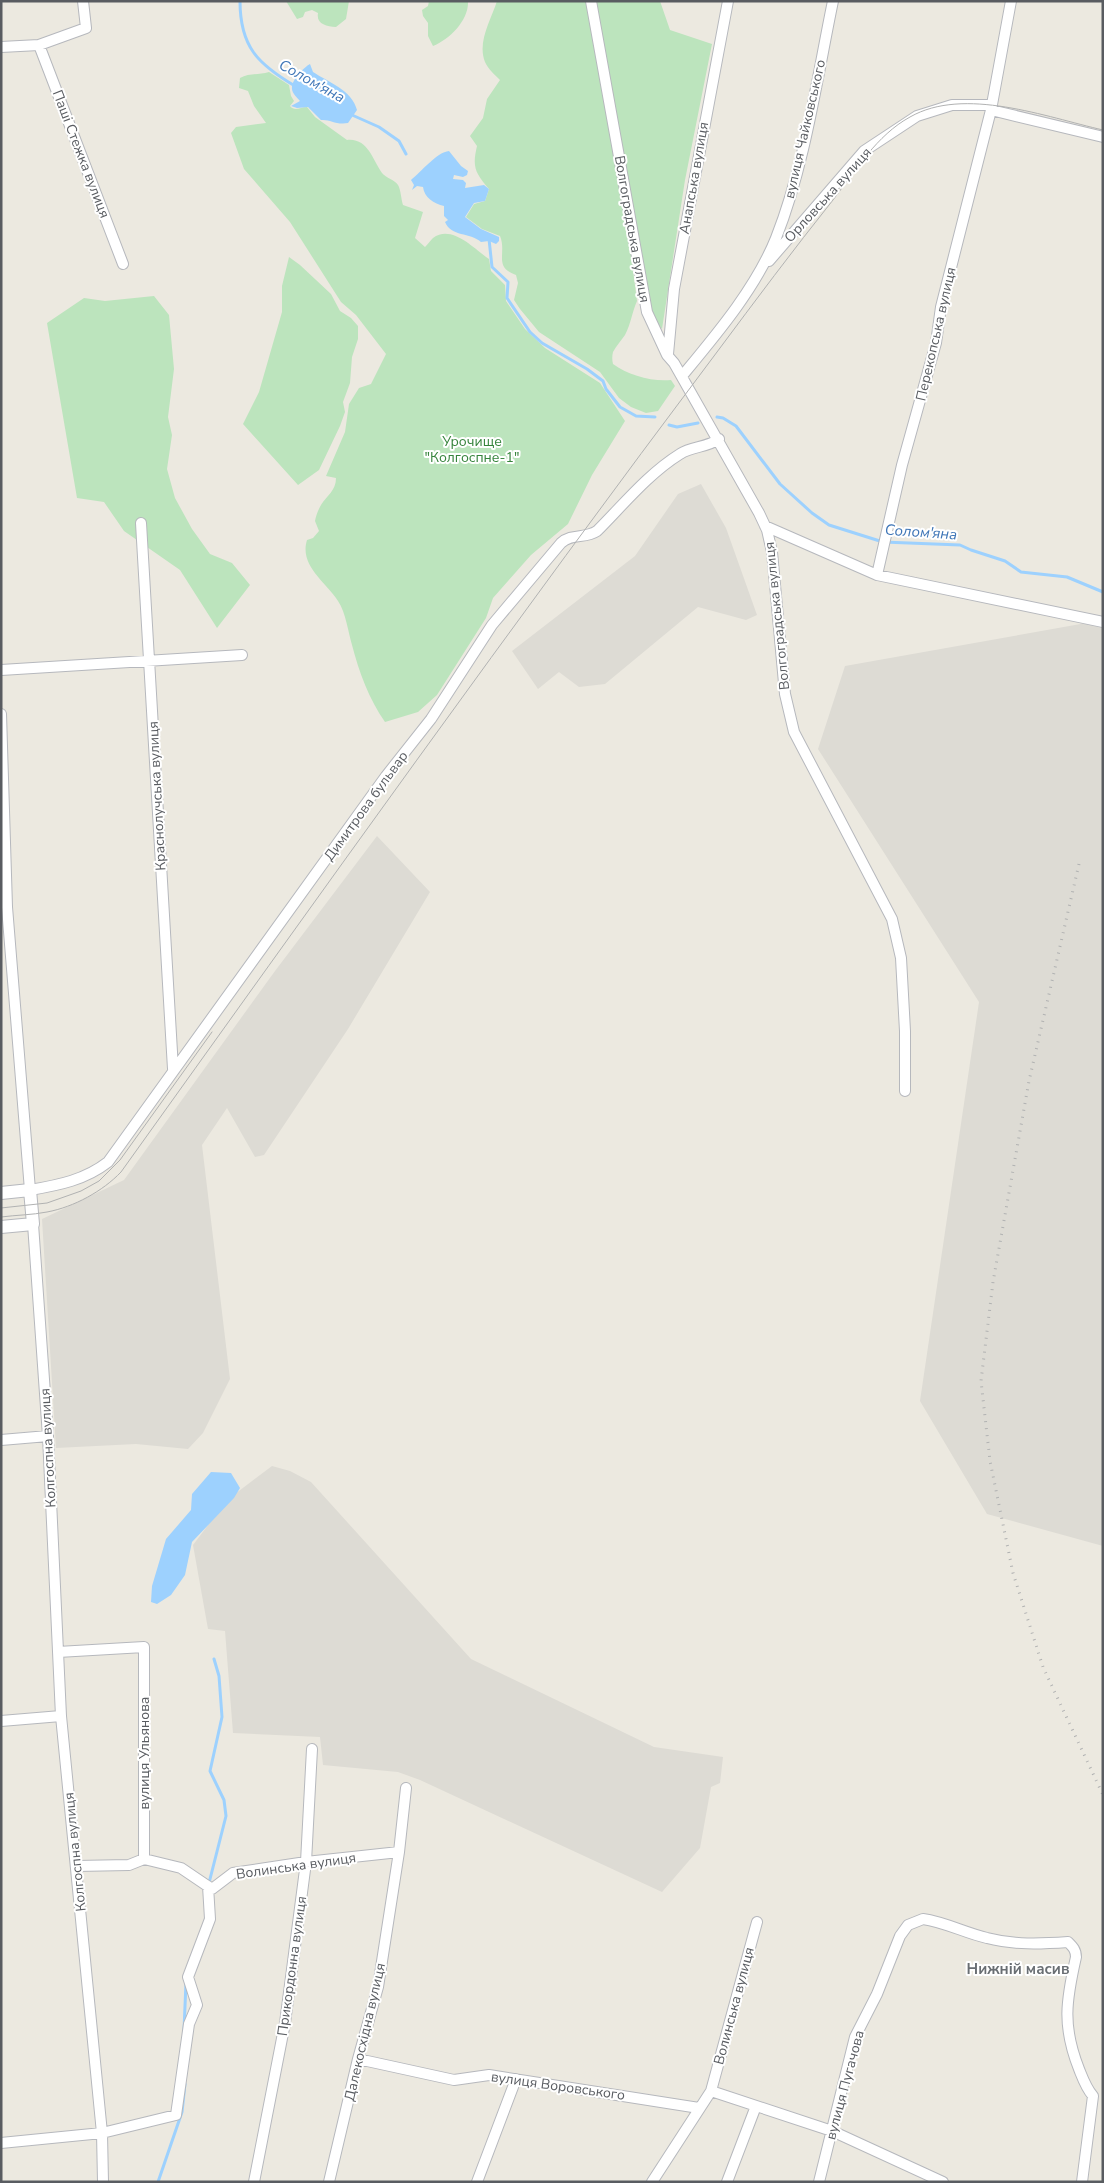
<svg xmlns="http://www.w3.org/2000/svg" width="1104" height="2183" font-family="'Nunito Sans',sans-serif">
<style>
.industrial{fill:#dddbd4}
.green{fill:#bce4bd}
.water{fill:#9dd1fe}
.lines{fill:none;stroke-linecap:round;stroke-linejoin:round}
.stream{stroke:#9dd1fe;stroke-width:3}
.minor-casing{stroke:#b6b8bd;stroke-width:12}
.tertiary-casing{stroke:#b6b8bd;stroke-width:14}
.minor{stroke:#fff;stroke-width:10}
.tertiary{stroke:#fff;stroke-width:12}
.tram{stroke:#b1b2b2;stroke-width:1}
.rail{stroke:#b1b2b2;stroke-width:3;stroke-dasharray:1 6;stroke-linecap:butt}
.labels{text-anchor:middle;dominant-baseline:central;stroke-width:4;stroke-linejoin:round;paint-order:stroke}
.street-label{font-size:14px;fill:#595c61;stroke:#fff}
.park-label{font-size:14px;fill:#35833b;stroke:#fff}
.water-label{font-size:15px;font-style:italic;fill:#3f76b7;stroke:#fff}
.neighbourhood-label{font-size:15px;font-weight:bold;fill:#696e73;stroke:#fff}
</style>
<rect width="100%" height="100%" fill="#ece9e0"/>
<path class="industrial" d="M701 484 726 528 757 615 746 620 698 607 605 684 579 687 559 672 538 689 512 651 635 556 678 494Z
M1103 620V1546L987 1514 920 1401 979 1002 818 749 845 666Z
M377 836 430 892 348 1029 264 1155 255 1157 227 1108 202 1145 230 1379 203 1433 188 1449 136 1444 56 1448 42 1219 124 1180 275 971Z
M272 1466 290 1471 311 1482 471 1659 654 1747 723 1757 720 1783 711 1787 700 1848 662 1892 420 1780 398 1772 323 1765 320 1737 233 1733 225 1631 208 1629 193 1545 227 1500Z"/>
<path class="green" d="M286 1H349L346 19 336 27C326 26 316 24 318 13L312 10 305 12 303 17 297 19Z
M429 1H468C469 20 450 39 433 46L428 36V23L423 16 422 10 428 6Z
M497 1H587L626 216 637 301C632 312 631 324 625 335 621 341 616 346 613 352 612 356 612 360 613 364 628 375 652 382 671 380L675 386 658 411 646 413 631 407 619 398 600 372 539 332 520 309 514 300 518 283 516 275C493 267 507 253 500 236L482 229 466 217 474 204 485 201 489 189C475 173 472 167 477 146L470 136 483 118 487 99 500 80C495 75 488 69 485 62 477 42 491 20 497 1Z
M595 1H660L670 30 712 44 685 180 662 329 653 316 647 296Z
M269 72 289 85 291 96 294 101 290 106C295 112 300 107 307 107L315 117 347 140C368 138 372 159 382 173 386 178 395 180 398 185 401 190 401 199 403 205L423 212 415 238 425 247C428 244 430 241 433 238 452 224 474 249 489 259L491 271 505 285 506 301 525 329 545 348 600 383 625 421 592 475 568 524 531 555 493 598 486 618 437 695 418 712 385 722C369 699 359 672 352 645 348 632 346 613 338 601 326 582 299 566 307 540L313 538 319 531 315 521C316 516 318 510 321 505 327 495 336 491 336 478L326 476 345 432 349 404 359 388 371 384 386 354 356 315 341 302 290 222 244 169 231 133 236 127 266 123 254 106 248 91 239 88 240 78C249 73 259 75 269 72Z
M289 257 300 265 331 294 340 311 351 318 358 326V339L352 357 350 383 343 402 345 412 340 426 319 470 298 485 243 424 259 392 282 312V286Z
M154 296 169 315 174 369 168 417 172 435 167 469 175 498 192 529 210 554 232 563 250 585 217 628 180 570 124 531 104 502 77 498 47 323 84 298 105 301Z"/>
<path class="water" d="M310 64 313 72C328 82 352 90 357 110L348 123C335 125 330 119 321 120L308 107 297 108 291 106 300 101C298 98 291 93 292 87 292 80 304 67 310 64Z
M449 151 461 166 468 171 467 175 463 177 454 175 453 179 463 180 466 183 465 188 484 185 489 189 485 201 474 203 465 217 481 229 499 237V241L496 244 489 241 481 242C470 232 451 237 445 222L448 220 444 216V206C434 204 424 197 423 187L417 186 412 190 414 185 411 180C421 172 437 152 449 151Z
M211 1472 231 1473 240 1488 234 1498 192 1542 185 1575 171 1595 157 1604 151 1602 152 1586 166 1539 191 1510 192 1494Z"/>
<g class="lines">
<path class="stream" d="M240 1C240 47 258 64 295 86
M352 115 379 127 399 141 406 154
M489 239 492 267 508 282 507 298 530 332 542 343 587 369 603 381 606 389 620 407 636 416 655 417
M717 417 723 418 736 426 780 484 812 513 829 525 883 542 960 545 971 550 1005 561 1021 572 1067 577 1103 592
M669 425 677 427 698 423
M209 1883 226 1816 224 1800 210 1771 222 1717 219 1676 214 1659
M184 2030 186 1982
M158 2182 182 2112 185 2084"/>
<defs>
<path id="minor" d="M591 1 647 312 667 355 674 363 759 513 767 530 772 552 785 694 794 732 892 919 901 958 905 1031V1091
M39 45 123 264
M1 47 39 45 86 28 83 1
M991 110 1103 137
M769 261 864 151 917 116 952 105H992
M668 354 674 289 728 1
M682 376C716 335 756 288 776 238 805 165 817 78 833 1
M141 523 173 1069
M765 526 877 575 902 465 936 343 941 307 991 110 1011 1
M877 575 1103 622
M1 670 242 655
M1 714 7 907 30 1190C59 1185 85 1180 108 1162L386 776 431 719 492 625 561 543C572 533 585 539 597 531 623 505 648 474 680 454 692 446 706 448 719 439
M33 1224 48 1436 61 1716 102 2133 103 2182
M1 1440 48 1436
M58 1652 144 1647V1859
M1 1721 61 1716
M144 1859 181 1868 212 1889 233 1873 306 1862 399 1852
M76 1866 129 1865 144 1859
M358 2059 454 2080 489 2075 699 2108
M711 2091 832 2131 943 2182
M1 2143 102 2133 176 2115 189 2024 197 2005 188 1977 210 1919 208 1886
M254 2182 285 2023 306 1862 312 1749
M329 2182 358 2059 378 1987 399 1852 406 1788
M477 2182 516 2079
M652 2182 711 2091 757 1922
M727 2182 756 2106
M819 2182 855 2037 877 1994 900 1936 908 1925 923 1919C945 1922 965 1933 987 1938 1014 1945 1040 1944 1068 1942 1073 1947 1076 1950 1076 1957 1066 2001 1062 2026 1079 2069 1083 2079 1086 2088 1093 2096L1082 2182"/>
<path id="tertiary" d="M1 1193 30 1190 33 1224 1 1227"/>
</defs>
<use href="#minor" class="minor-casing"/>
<use href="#tertiary" class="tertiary-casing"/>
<use href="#minor" class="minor"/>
<use href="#tertiary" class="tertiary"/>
<path class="tram" d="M1 1208 47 1203 81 1191 99 1181 120 1160 212 1032
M1 1217C16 1215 32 1215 47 1212 74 1207 103 1191 121 1172 318 897 514 622 717 352 755 301 793 250 833 200 855 171 877 135 910 117 964 86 1046 117 1103 130"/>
<path class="rail" d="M1079 864 1029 1081 993 1282 981 1381 990 1461 1013 1573 1043 1667 1103 1795"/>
</g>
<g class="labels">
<g class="street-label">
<text transform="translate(805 129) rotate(-77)">вулиця Чайковського</text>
<text transform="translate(81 154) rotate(69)">Паші Стежка вулиця</text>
<text transform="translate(694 178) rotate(-80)">Анапська вулиця</text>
<text transform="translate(828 195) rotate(-48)">Орловська вулиця</text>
<text transform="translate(632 229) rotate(80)">Волгоградська вулиця</text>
<text transform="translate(936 334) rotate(-77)">Перекопська вулиця</text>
<text transform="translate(777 616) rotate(-96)">Волгоградська вулиця</text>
<text transform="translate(157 796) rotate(-93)">Краснолучська вулиця</text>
<text transform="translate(366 806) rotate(-54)">Димитрова бульвар</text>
<text transform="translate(48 1448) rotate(-93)">Колгоспна вулиця</text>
<text transform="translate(144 1753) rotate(-90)">вулиця Ульянова</text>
<text transform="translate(75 1852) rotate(-96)">Колгоспна вулиця</text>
<text transform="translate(296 1866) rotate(-8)">Волинська вулиця</text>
<text transform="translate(292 1966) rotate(-82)">Прикордонна вулиця</text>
<text transform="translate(734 2006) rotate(-75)">Волинська вулиця</text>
<text transform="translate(365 2032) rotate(-77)">Далекосхідна вулиця</text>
<text transform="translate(845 2085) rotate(-75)">вулиця Пугачова</text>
<text transform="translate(558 2086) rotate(8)">вулиця Воровського</text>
</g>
<g class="park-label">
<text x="472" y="441">Урочище<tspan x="472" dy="16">"Колгоспне-1"</tspan></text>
</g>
<g class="water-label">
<text transform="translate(312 81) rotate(29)">Солом'яна</text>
<text transform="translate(921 532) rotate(4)">Солом'яна</text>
</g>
<g class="neighbourhood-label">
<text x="1018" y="1969">Нижній масив</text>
</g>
</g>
<rect width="1104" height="2183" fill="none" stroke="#595c61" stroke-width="5"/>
</svg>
